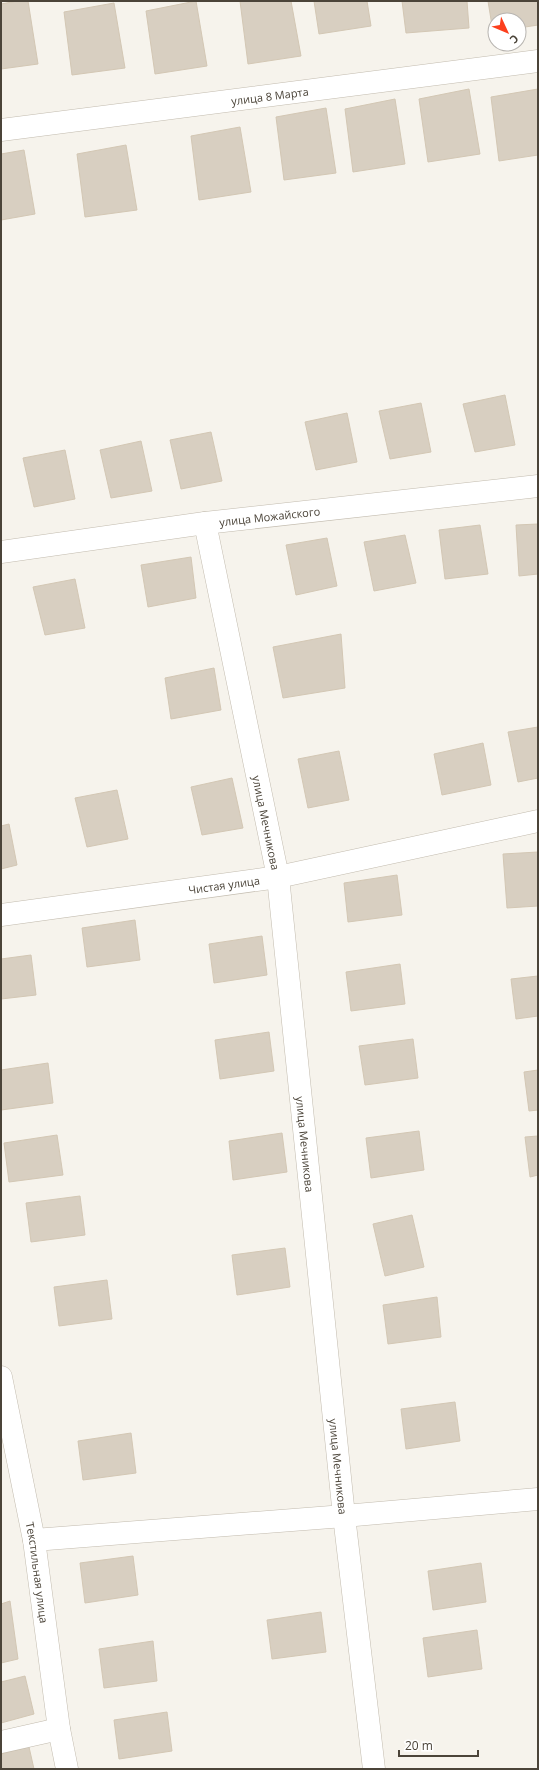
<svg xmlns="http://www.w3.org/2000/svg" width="539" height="1770" font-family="'Open Sans',sans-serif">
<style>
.building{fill:#d8cfc1;stroke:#d3c7b4}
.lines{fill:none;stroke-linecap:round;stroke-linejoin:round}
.minor-casing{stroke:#c2bbae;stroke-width:23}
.minor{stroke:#fff;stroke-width:22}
.labels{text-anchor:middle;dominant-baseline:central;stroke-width:3;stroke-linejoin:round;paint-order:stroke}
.street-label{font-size:11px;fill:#4b4439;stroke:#fff}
</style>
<rect width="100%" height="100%" fill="#f6f3ec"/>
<path class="building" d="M17 1H28L38 64 1 69V4Z
M196 1 207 66 155 74 146 11Z
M240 1H291L301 56 248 64Z
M314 1H367L371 26 319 34Z
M402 1H467L469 28 406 33Z
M488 1H538V25L519 28V20H495V32H493Z
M114 3 125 68 72 75 64 12Z
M469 89 480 154 428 162 419 99Z
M538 89V155L499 161 491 97Z
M395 99 405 164 353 172 345 109Z
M326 108 336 173 284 180 276 117Z
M240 127 251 192 199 200 191 136Z
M126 145 137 210 85 217 77 154Z
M24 150 35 214 1 220V154Z
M505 395 515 445 475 452 463 404Z
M421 403 431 452 390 459 379 411Z
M347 413 357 462 316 470 305 422Z
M211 432 222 481 181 489 170 440Z
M141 441 152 491 111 498 100 450Z
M65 450 75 499 34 507 23 458Z
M538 524V574L519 576 516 525Z
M480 525 488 574 445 579 439 530Z
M405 535 416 583 374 591 364 542Z
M327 538 337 586 296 595 286 545Z
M191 557 196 598 148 607 141 565Z
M75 579 85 628 45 635 33 587Z
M341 634 345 688 283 698 273 647Z
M214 668 221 710 171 719 165 678Z
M538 727V778L518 782 508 732Z
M483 743 491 785 442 795 434 754Z
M339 751 349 800 308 808 298 759Z
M232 778 243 828 202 835 191 787Z
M117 790 128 839 87 847 75 798Z
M9 824 17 865 1 869V826Z
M538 852V906L507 908 503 854Z
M397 875 402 915 348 922 344 883Z
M135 920 140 960 87 967 82 928Z
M262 936 267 975 214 983 209 944Z
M31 955 36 995 1 999V959Z
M400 964 405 1004 351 1011 346 972Z
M538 976V1016L516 1019 511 979Z
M269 1032 274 1071 220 1079 215 1040Z
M413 1039 418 1078 365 1085 359 1046Z
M48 1063 53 1103 1 1110V1070Z
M538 1070V1110L529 1111 524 1072Z
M419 1131 424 1170 371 1178 366 1138Z
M282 1133 287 1172 233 1180 229 1141Z
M57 1135 63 1175 9 1182 4 1143Z
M538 1136V1175L530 1177 525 1137Z
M80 1196 85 1235 31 1242 26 1203Z
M412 1215 424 1267 385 1276 373 1224Z
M285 1248 290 1287 237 1295 232 1255Z
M107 1280 112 1319 59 1326 54 1287Z
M437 1297 441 1337 388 1344 383 1305Z
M455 1402 460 1441 406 1449 401 1409Z
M131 1433 136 1473 83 1480 78 1441Z
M133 1556 138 1595 85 1603 80 1563Z
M481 1563 486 1602 433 1610 428 1571Z
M10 1601 18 1659 1 1663V1604Z
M321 1612 326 1652 272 1659 267 1620Z
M477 1630 482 1669 428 1677 423 1638Z
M153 1641 157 1681 104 1688 99 1649Z
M25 1676 34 1714 1 1723V1682Z
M167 1712 172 1751 119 1759 114 1720Z
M29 1747 34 1769H1V1754Z"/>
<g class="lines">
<defs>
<g id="minor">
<path id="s1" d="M1 130 538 61"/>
<path id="s2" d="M205 523 278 877 344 1516 374 1769"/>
<path id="s3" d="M1 552 205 523 538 486"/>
<path id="s4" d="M1 915 278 877 538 821"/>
<path id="s5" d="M1 1377 34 1540 59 1729 67 1769"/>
<path d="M34 1540 344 1516 538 1499"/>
<path d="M1 1742 59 1729"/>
</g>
</defs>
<use href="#minor" class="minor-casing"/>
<use href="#minor" class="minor"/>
</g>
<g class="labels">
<g class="street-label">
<text stroke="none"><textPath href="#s1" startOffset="271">улица 8 Марта</textPath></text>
<text stroke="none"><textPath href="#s3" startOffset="271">улица Можайского</textPath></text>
<text stroke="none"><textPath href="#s2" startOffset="306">улица Мечникова</textPath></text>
<text stroke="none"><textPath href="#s4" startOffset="225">Чистая улица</textPath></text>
<text stroke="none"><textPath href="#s2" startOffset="630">улица Мечникова</textPath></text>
<text stroke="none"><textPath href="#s2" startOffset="954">улица Мечникова</textPath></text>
<text stroke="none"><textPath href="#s5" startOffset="199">Текстильная улица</textPath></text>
</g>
</g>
<rect width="539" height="1770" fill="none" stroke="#4b4439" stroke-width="4"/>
<g transform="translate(507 32) rotate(134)"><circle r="19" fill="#ffffff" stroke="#b7b4b0"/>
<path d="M0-3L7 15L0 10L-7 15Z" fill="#fc3f1d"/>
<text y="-6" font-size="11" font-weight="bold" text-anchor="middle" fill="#4b4439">С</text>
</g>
<path d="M399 1750v6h79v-6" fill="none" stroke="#4b4439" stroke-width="2"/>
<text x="405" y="1750" font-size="12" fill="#4b4439" stroke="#ffffff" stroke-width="3" paint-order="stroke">20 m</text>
</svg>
